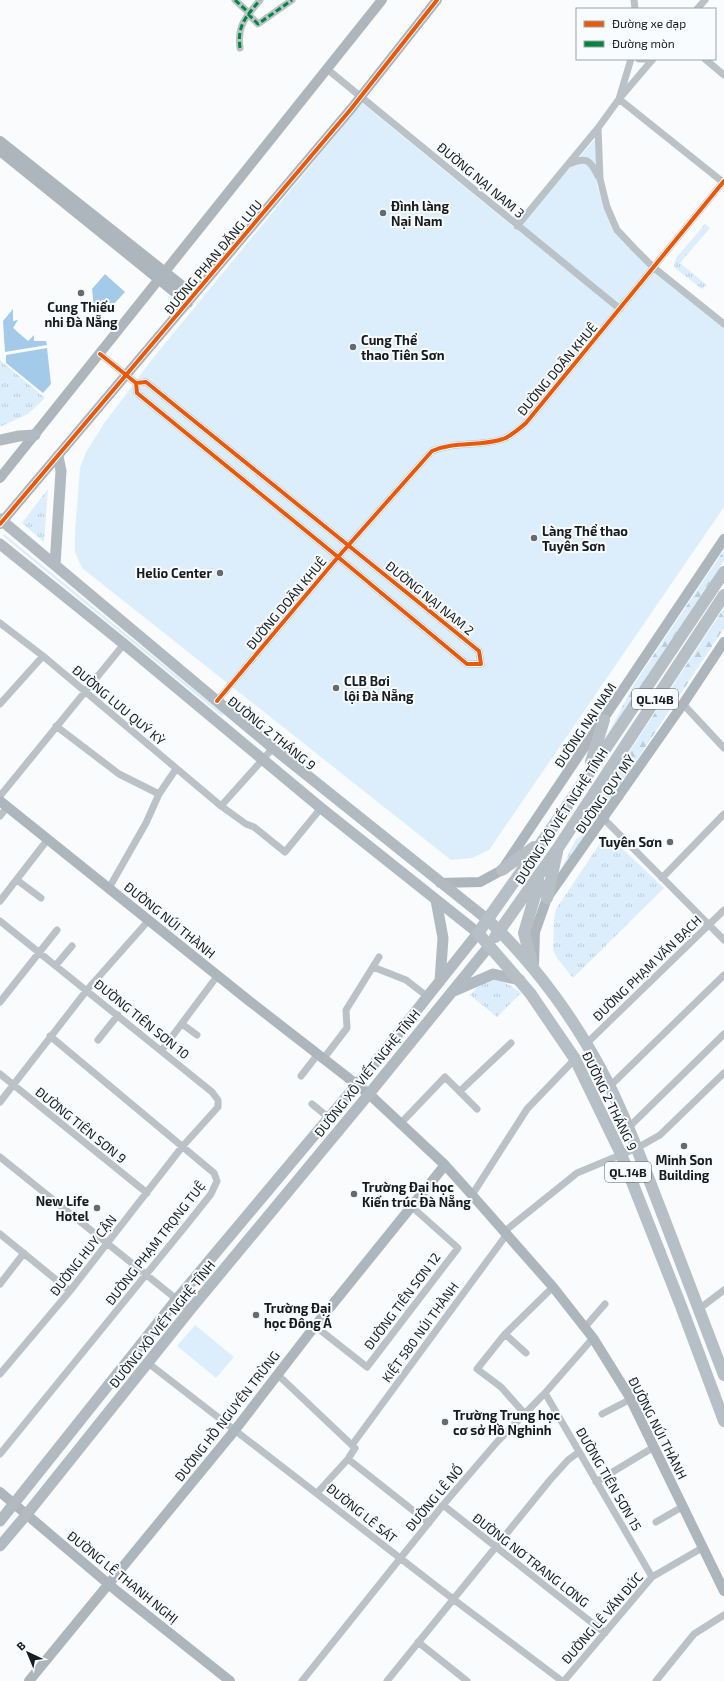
<svg xmlns="http://www.w3.org/2000/svg" width="724" height="1681" font-family="'Exo 2',sans-serif">
<style>
.grass{fill:url(#grass-tufts)}
.forest{fill:url(#forest-firs)}
.pitch{fill:#dceefc}
.water{fill:#a3cbe9}
.lines{fill:none;stroke-linecap:round;stroke-linejoin:round}
.street{stroke:#bac2c8;stroke-width:7}
.secondary{stroke:#adb6bd;stroke-width:10}
.primary{stroke:#b1bac1;stroke-width:11}
.highway{stroke:#b6bfc6;stroke-width:12}
.quiet{stroke:#00873e;stroke-width:3;stroke-dasharray:6 3;stroke-linecap:butt}
.cycleway-casing{stroke:#f8fcfe;stroke-width:6}
.cycleway{stroke:#e8590c;stroke-width:4}
.poi-dot{fill:#676a6c;stroke:#f8fcfe;stroke-width:1.5}
.labels{text-anchor:middle;dominant-baseline:central;stroke-width:4;stroke-linejoin:round;paint-order:stroke}
.shield{fill:#f8fcfe;stroke:#5c5f61;stroke-width:1}
.shield-label{font-size:12px;font-weight:bold;fill:#191c1e}
.street-label{font-size:13px;fill:#191c1e;stroke:#f8fcfe}
.poi-label{font-size:13px;font-weight:bold;fill:#191c1e;stroke:#f8fcfe;text-anchor:start}
</style>
<defs>
<pattern id="grass-tufts" width="24" height="20" patternUnits="userSpaceOnUse"><rect width="24" height="20" fill="#dceefc"/><path d="M3 7l-1-3M5 7V3M7 7l1-3M15 17l-1-3M17 17v-4M19 17l1-3" fill="none" stroke="#bcccd8"/></pattern>
<pattern id="forest-firs" width="22" height="20" patternUnits="userSpaceOnUse"><rect width="22" height="20" fill="#dceefc"/><path d="M5 1l3.5 6h-7zM16 11l3.5 6h-7z" fill="#bcccd8"/></pattern>
</defs>
<rect width="100%" height="100%" fill="#f9fbfd"/>
<path class="grass" d="M705 224 710 228 680 263 707 285 702 289 675 268 674 264 676 258Z
M0 360 45 398 28 414 0 427Z
M48 489 44 542 22 523Z
M4 534 224 714 222 716 3 536Z
M590 831 557 878 576 839Z
M608 838 613 840 664 888 573 978 557 958 553 950 554 919 556 909 599 845Z
M491 979C504 981 511 986 521 993L497 1017 470 995 481 983Z"/>
<path class="forest" d="M724 550V561L608 734 633 686Z
M724 608V628L605 808 601 795Z"/>
<path class="pitch" d="M362 103 517 230 596 138 597 186 614 232 657 273 724 328V507L489 850 472 858 451 860 82 568 75 552V533L80 468 86 452 105 422 154 357Z
M195 1325 234 1357 216 1378 177 1346Z"/>
<path class="water" d="M105 274 125 292 113 305 94 308 92 289Z
M13 309V321L18 320 13 328 28 341 34 335V341H46L47 345 5 352 3 321Z
M47 348 51 384 43 393 6 363V355Z"/>
<g class="lines">
<path class="street" d="M235 0 249 13
M634 0 635 9
M697 9 705 0
M248 14 258 24 292 0
M240 48C237 25 246 17 260 0
M631 59 619 99 598 128 600 179 607 207 617 230 635 249 653 267 724 324
M639 59H649
M653 59 619 99 724 183
M705 59 724 75
M327 69 620 309
M569 164C586 157 590 159 598 176
M517 226 598 128
M100 354 136 383 137 393 338 557 467 664H481L479 651 146 382 136 383
M0 623 43 656 221 806 246 824 254 827 285 852 321 808
M217 701 338 557 432 451C455 441 479 447 503 439 511 436 519 429 526 423L724 181
M0 704 43 656
M683 704 724 748
M56 726 119 774 159 794
M0 796 124 644
M221 806 273 748
M0 816 7 807
M604 819 724 940
M662 878 724 814
M17 880 41 898
M109 888 146 823 159 794 176 769
M0 901 48 839
M0 921 212 1092 218 1100V1107L182 1147 70 1291 0 1374
M56 965 72 946
M373 967 406 980 428 997
M0 1002 57 930
M182 1024 197 1035
M98 1040 118 1015
M586 1044 724 910
M162 1050 218 975
M324 1058 347 1028 346 1010 379 957
M0 1074 147 1193
M301 1076 318 1054
M610 1086 724 975
M460 1091 511 1043
M0 1102 87 990 149 920
M312 1104 329 1118
M401 1123 445 1077 477 1109
M628 1128 724 1034
M0 1157 190 1310
M472 1195 527 1109 575 1059
M505 1231 577 1173 637 1148 660 1135 724 1073
M0 1234 70 1291
M0 1284 24 1253
M699 1309 724 1290
M315 1326 367 1367 458 1248 411 1206
M585 1327 605 1304
M505 1334 526 1353
M148 1363 453 1599 562 1681
M277 1374 355 1448 348 1459 317 1493
M545 1393 652 1577
M525 1414 501 1387 477 1369 505 1334 553 1287
M602 1414 631 1399
M352 1445 507 1234
M0 1454 188 1223 211 1194 217 1181 214 1173 50 1036
M348 1459 429 1523
M596 1482 654 1447
M443 1505 605 1633
M656 1522 682 1507
M418 1642 467 1681
M302 1681 443 1505 497 1442 545 1393 593 1338
M387 1681 550 1480 568 1460 579 1452
M564 1681 652 1577 702 1548
M656 1681 694 1634 724 1615"/>
<path class="secondary" d="M0 141 194 295
M0 151 188 303
M0 478 382 0
M0 524 351 109 437 0
M0 801 248 1000 369 1094 445 1165 472 1195 553 1287 593 1338 629 1396 724 1591
M587 802 604 819
M440 883 480 882 502 870 724 539
M534 964 535 932 547 898 683 704 724 642
M0 1492 118 1592 230 1681
M29 1681 235 1430 315 1326 445 1165"/>
<path class="primary" d="M0 440 19 436 35 435
M0 519 273 748 488 920
M0 544 124 644 321 808 478 933 374 1064 177 1299 0 1521
M55 565 61 471 58 456
M436 900 443 938 440 981
M454 991 493 974 520 980
M0 1546 27 1514 190 1310 369 1094 490 945"/>
<path class="highway" d="M724 572 561 815 478 933 530 993 575 1059 621 1154 681 1306 724 1421
M591 762 604 720
M502 870 534 847
M547 898 557 852
M488 920C537 966 579 1025 609 1085 629 1125 644 1167 660 1208 682 1264 703 1320 724 1375
M495 937 558 848 724 595
M533 967 524 933 539 882"/>
<path class="quiet" d="M235 0 249 13
M248 14 258 24 292 0
M240 48C237 25 246 17 260 0"/>
<defs>
<path id="cycleway" d="M100 354 136 383 137 393 338 557 467 664H481L479 651 146 382 136 383
M0 524 351 109 437 0
M217 701 338 557 432 451C455 441 479 447 503 439 511 436 519 429 526 423L724 181"/>
</defs>
<use href="#cycleway" class="cycleway-casing"/>
<use href="#cycleway" class="cycleway"/>
</g>
<g class="poi-dot">
<circle cx="383" cy="213" r="4"/>
<circle cx="81" cy="293" r="4"/>
<circle cx="353" cy="347" r="4"/>
<circle cx="534" cy="538" r="4"/>
<circle cx="220" cy="573" r="4"/>
<circle cx="336" cy="688" r="4"/>
<circle cx="670" cy="842" r="4"/>
<circle cx="684" cy="1146" r="4"/>
<circle cx="354" cy="1194" r="4"/>
<circle cx="97" cy="1208" r="4"/>
<circle cx="256" cy="1315" r="4"/>
<circle cx="445" cy="1422" r="4"/>
</g>
<g class="labels">
<g class="shield">
<rect x="632" y="689" width="46" height="20" rx="3"/>
<rect x="605" y="1162" width="46" height="20" rx="3"/>
</g>
<g class="shield-label">
<text x="655" y="699">QL.14B</text>
<text x="628" y="1172">QL.14B</text>
</g>
<g class="street-label">
<text transform="translate(481 180) rotate(40)">ĐƯỜNG NẠI NAM 3</text>
<text transform="translate(213 257) rotate(-50)">ĐƯỜNG PHAN ĐĂNG LƯU</text>
<text transform="translate(557 369) rotate(-50)">ĐƯỜNG DOÃN KHUÊ</text>
<text transform="translate(430 598) rotate(39)">ĐƯỜNG NẠI NAM 2</text>
<text transform="translate(286 603) rotate(-50)">ĐƯỜNG DOÃN KHUÊ</text>
<text transform="translate(119 705) rotate(40)">ĐƯỜNG LƯU QUÝ KỲ</text>
<text transform="translate(585 725) rotate(-56)">ĐƯỜNG NẠI NAM</text>
<text transform="translate(272 733) rotate(39)">ĐƯỜNG 2 THÁNG 9</text>
<text transform="translate(605 794) rotate(-55)">ĐƯỜNG QUY MỸ</text>
<text transform="translate(561 816) rotate(-57)">ĐƯỜNG XÔ VIẾT NGHỆ TĨNH</text>
<text transform="translate(170 920) rotate(39)">ĐƯỜNG NÚI THÀNH</text>
<text transform="translate(647 968) rotate(-44)">ĐƯỜNG PHẠM VĂN BẠCH</text>
<text transform="translate(142 1019) rotate(39)">ĐƯỜNG TIÊN SƠN 10</text>
<text transform="translate(367 1073) rotate(-51)">ĐƯỜNG XÔ VIẾT NGHỆ TĨNH</text>
<text transform="translate(610 1101) rotate(64)">ĐƯỜNG 2 THÁNG 9</text>
<text transform="translate(81 1125) rotate(39)">ĐƯỜNG TIÊN SƠN 9</text>
<text transform="translate(155 1243) rotate(-52)">ĐƯỜNG PHẠM TRỌNG TUỆ</text>
<text transform="translate(83 1255) rotate(-52)">ĐƯỜNG HUY CẬN</text>
<text transform="translate(402 1301) rotate(-53)">ĐƯỜNG TIÊN SƠN 12</text>
<text transform="translate(162 1324) rotate(-51)">ĐƯỜNG XÔ VIẾT NGHỆ TĨNH</text>
<text transform="translate(420 1332) rotate(-54)">KIỆT 580 NÚI THÀNH</text>
<text transform="translate(227 1416) rotate(-52)">ĐƯỜNG HỒ NGUYÊN TRỪNG</text>
<text transform="translate(658 1428) rotate(63)">ĐƯỜNG NÚI THÀNH</text>
<text transform="translate(609 1479) rotate(60)">ĐƯỜNG TIÊN SƠN 15</text>
<text transform="translate(434 1498) rotate(-50)">ĐƯỜNG LÊ NỔ</text>
<text transform="translate(362 1513) rotate(39)">ĐƯỜNG LÊ SÁT</text>
<text transform="translate(531 1560) rotate(38)">ĐƯỜNG NƠ TRANG LƠNG</text>
<text transform="translate(123 1577) rotate(39)">ĐƯỜNG LÊ THANH NGHỊ</text>
<text transform="translate(602 1618) rotate(-49)">ĐƯỜNG LÊ VĂN ĐỨC</text>
</g>
<g class="poi-label">
<text x="391" y="206">Đình làng<tspan x="391" dy="15">Nại Nam</tspan></text>
<text x="81" y="307" text-anchor="middle">Cung Thiếu<tspan x="81" dy="15">nhi Đà Nẵng</tspan></text>
<text x="361" y="340">Cung Thể<tspan x="361" dy="15">thao Tiên Sơn</tspan></text>
<text x="542" y="531">Làng Thể thao<tspan x="542" dy="15">Tuyên Sơn</tspan></text>
<text x="212" y="573" text-anchor="end">Helio Center</text>
<text x="344" y="681">CLB Bơi<tspan x="344" dy="15">lội Đà Nẵng</tspan></text>
<text x="662" y="842" text-anchor="end">Tuyên Sơn</text>
<text x="684" y="1160" text-anchor="middle">Minh Son<tspan x="684" dy="15">Building</tspan></text>
<text x="362" y="1187">Trường Đại học<tspan x="362" dy="15">Kiến trúc Đà Nẵng</tspan></text>
<text x="89" y="1201" text-anchor="end">New Life<tspan x="89" dy="15">Hotel</tspan></text>
<text x="264" y="1308">Trường Đại<tspan x="264" dy="15">học Đông Á</tspan></text>
<text x="453" y="1415">Trường Trung học<tspan x="453" dy="15">cơ sở Hồ Nghinh</tspan></text>
</g>
</g>
<rect x="576" y="8" width="140" height="52" fill="#f8fcfe" stroke="#9fa2a4"/>
<rect x="584" y="21" width="20" height="6" fill="#e8590c" stroke="#9fa2a4"/>
<text x="612" y="28" font-size="12" fill="#191c1e">Đường xe đạp</text>
<rect x="584" y="41" width="20" height="6" fill="#00873e" stroke="#9fa2a4"/>
<text x="612" y="48" font-size="12" fill="#191c1e">Đường mòn</text>
<g transform="translate(28 1653) rotate(316)" stroke="#f8fcfe" stroke-width="3" paint-order="stroke">
<path d="M0-3L7 15L0 10L-7 15Z" fill="#191c1e"/>
<text y="-6" font-size="11" font-weight="bold" text-anchor="middle" fill="#191c1e">B</text>
</g>
</svg>
